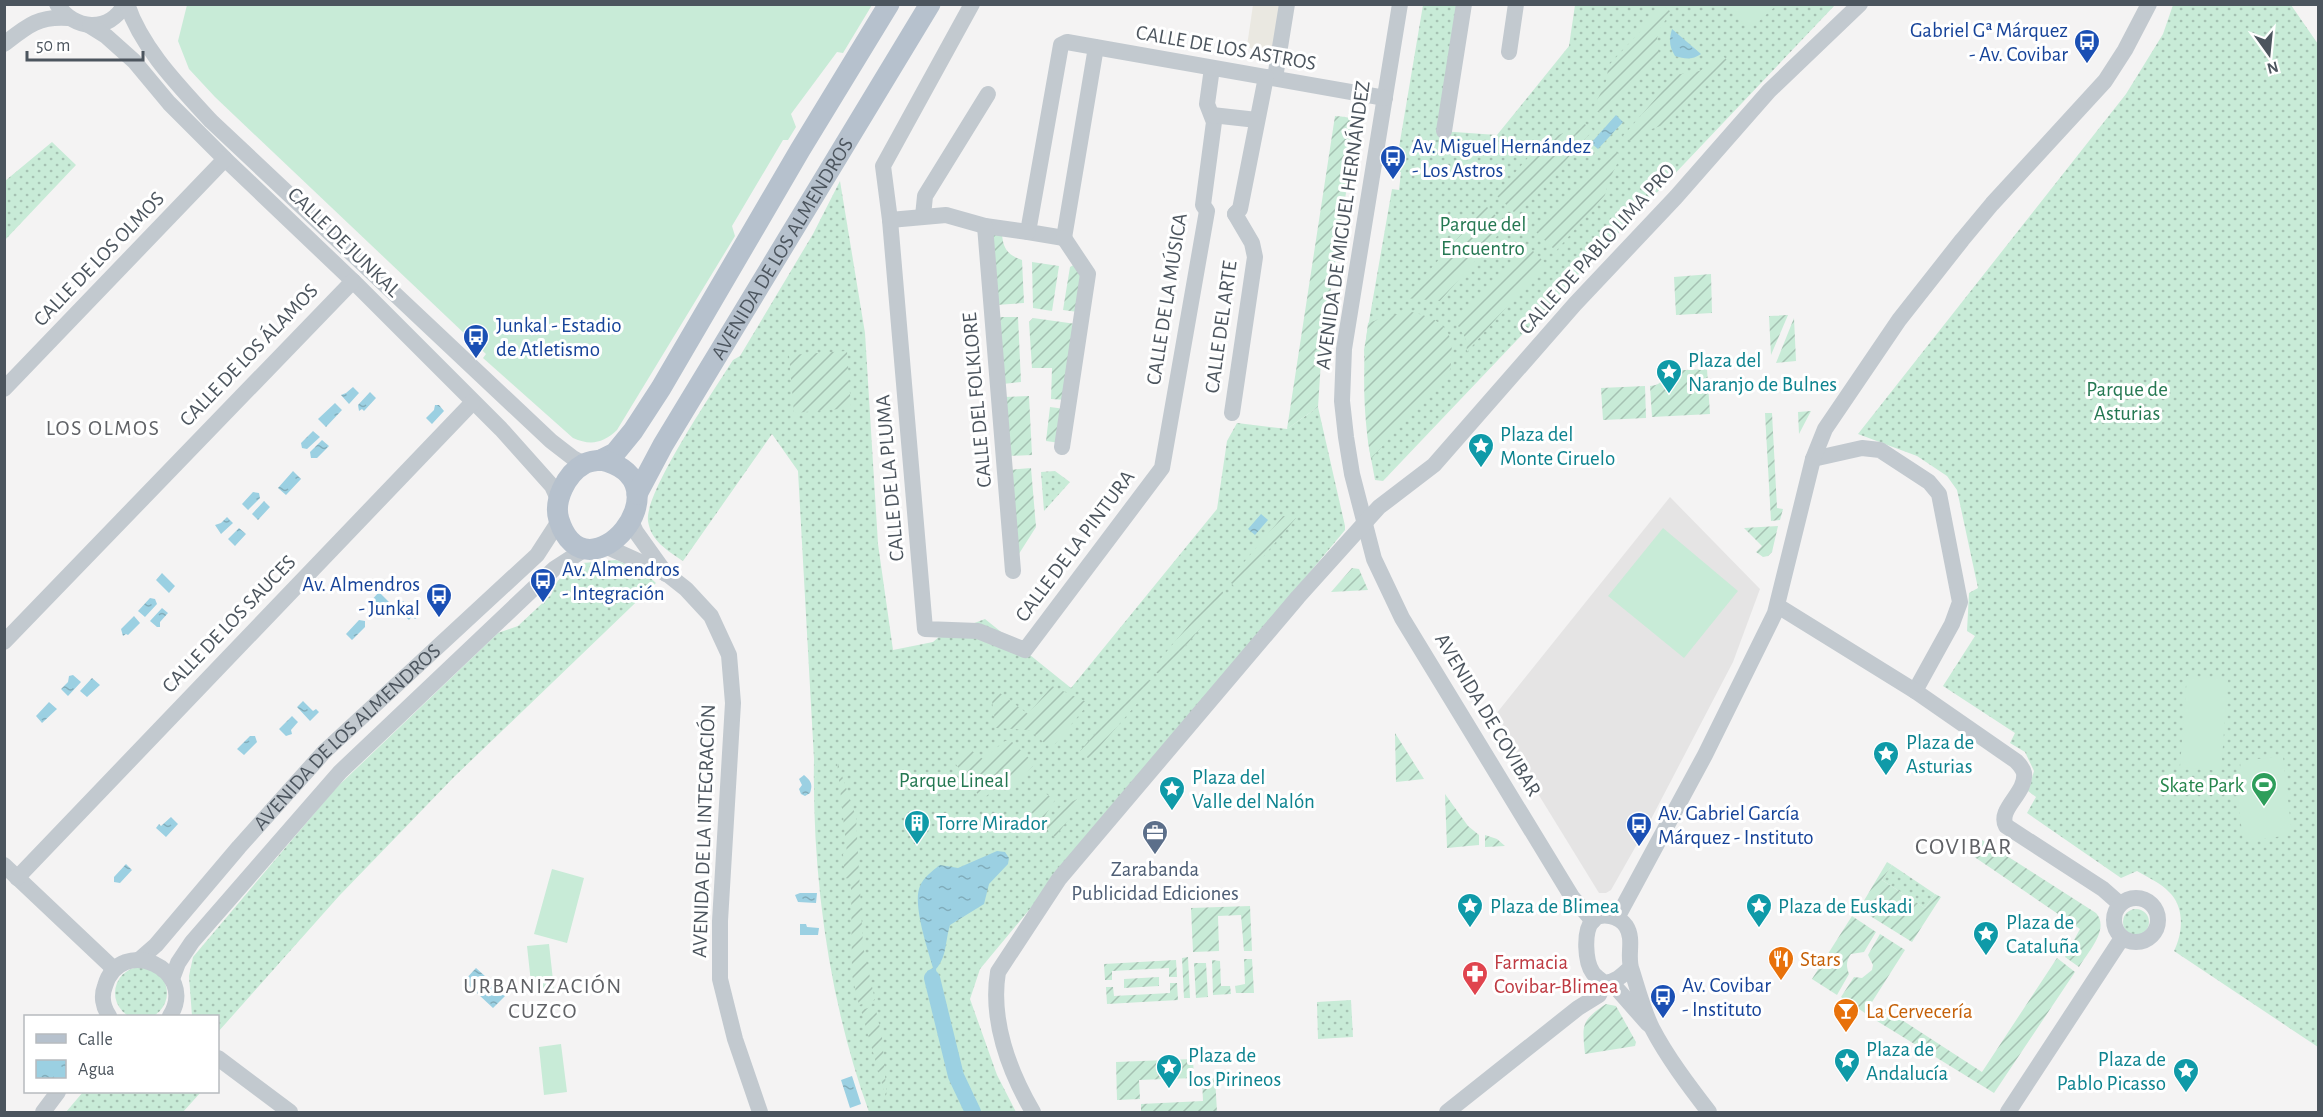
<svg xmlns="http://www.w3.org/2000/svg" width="2323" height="1117" font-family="'Alegreya Sans',sans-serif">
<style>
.commercial{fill:#eae8e1}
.education{fill:#e5e4e4}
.grass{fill:url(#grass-dots)}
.garden{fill:url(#garden-furrows)}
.pitch{fill:#c8ebd7}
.water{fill:url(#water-ripples)}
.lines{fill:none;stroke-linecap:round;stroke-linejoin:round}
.canal{stroke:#9bd0e2;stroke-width:16}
.minor{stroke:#c2c9cf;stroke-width:16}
.major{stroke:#b6c1cd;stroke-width:21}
.labels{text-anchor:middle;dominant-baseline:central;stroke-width:6;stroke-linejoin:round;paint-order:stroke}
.transit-label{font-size:21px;fill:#164399;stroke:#fff;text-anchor:start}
.street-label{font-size:21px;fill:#4c555e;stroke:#fff}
.park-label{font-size:21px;fill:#257852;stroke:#fff}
.culture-label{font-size:21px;fill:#0d838f;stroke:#fff;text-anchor:start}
.leisure-label{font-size:21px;fill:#27864d;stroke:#fff;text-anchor:end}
.service-label{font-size:21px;fill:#4e5e75;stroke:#fff}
.food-label{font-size:21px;fill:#c56008;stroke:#fff;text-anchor:start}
.health-label{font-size:21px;fill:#be3a42;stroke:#fff;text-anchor:start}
.neighbourhood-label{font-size:22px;letter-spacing:1.5px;fill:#606266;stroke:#fff}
.quarter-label{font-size:24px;letter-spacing:1.5px;fill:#606266;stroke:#fff}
</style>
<defs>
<pattern id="grass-dots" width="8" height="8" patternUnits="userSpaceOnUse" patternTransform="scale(1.5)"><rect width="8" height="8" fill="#c8ebd7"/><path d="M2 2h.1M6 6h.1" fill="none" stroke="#a5c1b2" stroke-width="1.8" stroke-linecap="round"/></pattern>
<pattern id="garden-furrows" width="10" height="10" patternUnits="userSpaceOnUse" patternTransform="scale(1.5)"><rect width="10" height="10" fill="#c8ebd7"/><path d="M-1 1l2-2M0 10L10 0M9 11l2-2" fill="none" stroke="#a5c1b2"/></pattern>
<pattern id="water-ripples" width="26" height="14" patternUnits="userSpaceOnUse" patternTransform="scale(1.5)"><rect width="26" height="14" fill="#9bd0e2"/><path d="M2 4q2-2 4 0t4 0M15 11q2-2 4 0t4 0" fill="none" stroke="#81acba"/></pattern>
</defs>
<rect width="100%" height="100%" fill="#f4f3f3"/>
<path class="commercial" d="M1253 5H1283L1275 51 1263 56 1247 46Z"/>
<path class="education" d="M1670 497 1760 589 1733 662 1649 823 1611 890 1606 893H1599L1492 719Z"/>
<path class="grass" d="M1423 5H1460L1440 131 1497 135 1569 46 1575 5H1835L1383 481 1375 480 1368 442 1364 350 1392 189 1399 190 1401 172 1395 171Z
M2173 5H2291L2318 44V1047L2174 951C2183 933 2185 907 2169 892 2161 883 2147 877 2137 871L2121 878 2027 813 2036 797 2028 791 2034 771 2025 752 2010 743 2015 733 1943 686 1975 636 1967 631 1969 593 1978 588 1957 490 1947 476 1917 456 1858 434 2126 94 2163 34Z
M52 142 76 165 5 240V181Z
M840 181 865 333 878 544 893 650 933 642 940 636 985 619 1071 688 1217 509 1227 441 1237 423 1287 429 1318 407 1345 526V530L980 969 970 999 997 1075 1016 1112H869C829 1002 812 876 814 759L798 471 772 434 683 561C667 550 651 541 648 521 644 493 715 389 733 360L740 356 813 234Z
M1055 471 1070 482 1044 511 1041 472Z
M616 560 643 571 656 583 454 777 339 896 218 1032V1016H192L189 976 193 957 335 789 498 633 518 626 551 595 557 582 562 576 583 563Z
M1892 865 1935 894 1925 908 1882 880Z
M2123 922a13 13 0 1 1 26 0a13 13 0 1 1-26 0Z
M115 993a26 26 0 1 1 52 0a26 26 0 1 1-52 0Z
M1351 1000 1353 1037 1318 1039 1317 1002Z
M83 1092H201L183 1112H66Z"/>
<path class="garden" d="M1664 6 1671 12C1661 27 1653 35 1659 53L1603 114 1593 109 1607 79 1608 66Z
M1720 53 1727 60 1669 123 1646 131 1633 142 1623 136 1677 74C1697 74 1708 70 1720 53Z
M1335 116C1347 117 1353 116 1356 129L1322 346 1318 407 1287 429Z
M1582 122 1593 130 1517 215 1496 195 1542 141 1569 131Z
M1612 149 1621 156 1608 182 1605 195 1556 251 1536 232Z
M1486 206 1506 226 1440 301 1405 298Z
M1002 234C1003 249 1008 255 1022 260L1024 303 996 305 991 235Z
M1527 245 1545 263 1467 352 1466 339 1454 319Z
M1032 262 1059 266 1052 311 1033 308Z
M1077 263 1084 275 1078 312 1063 310 1070 267Z
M1711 274 1712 313 1676 315 1674 277Z
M1412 312C1448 321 1456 334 1450 370L1371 459C1363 417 1362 365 1368 323L1392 315Z
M1788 315 1771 355 1769 316Z
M997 317H1018L1021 382 1003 384Z
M1033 318 1076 324 1066 400 1051 399 1052 368H1032L1029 322Z
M1794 318 1796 361 1776 363Z
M847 351 851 408 794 413 789 355Z
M1707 369 1710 414 1652 417 1650 386C1660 385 1664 381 1664 371Z
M1645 386 1646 418 1603 420 1601 388Z
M1029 396 1032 455 1007 456 1004 397Z
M1050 407 1065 409 1060 443 1046 441Z
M1811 411 1799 434 1798 412Z
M1765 413H1772L1777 508 1783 509 1780 520 1771 521Z
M1031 468 1036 527 1015 560 1008 470Z
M1283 516 1296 518 1236 589 1229 580Z
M1778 526 1772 552 1768 556 1763 557 1756 552 1762 546 1744 528Z
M1352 568 1359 569 1368 590 1331 592Z
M1220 588 1226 597 1161 676 1152 669Z
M1144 676 1154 684 1089 759 1080 751Z
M1052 686 1089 703 1055 744 1047 745 1029 730 996 728 992 701 1000 693 1028 714Z
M1395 733 1424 779 1396 782Z
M1005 741H1011L1033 762V766L1009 787 1003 781 982 800 955 763 968 748 983 759Z
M837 761 856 817 863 946 875 1000 859 1005 852 975 851 879 845 878 843 854 847 853Z
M1045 793 1055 800 1041 822 1028 809Z
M1445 794 1468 826 1479 835V845L1447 848Z
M1080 798 1083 801 1055 837 1045 827 1061 806Z
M1485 835 1497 839 1505 846 1485 847Z
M1982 840 2096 913C2110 929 2088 952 2079 967L2065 957 2080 929 1973 856Z
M1887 862 1892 865 1882 880 1925 908 1935 894 1941 897 1912 942 1859 909Z
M1250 906 1252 951H1244L1241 915 1218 916 1219 951 1193 952 1191 908Z
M1852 916 1876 932 1864 952 1851 954C1846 961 1846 966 1849 974L1837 995 1812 979Z
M1880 934 1905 950 1865 1013 1841 997 1854 977 1862 978 1872 970 1873 965 1868 955Z
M1188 957 1190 998H1184L1182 958Z
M2057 958 2075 972 1994 1093 1877 1021 1885 1009 1982 1072Z
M1244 959H1252L1254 993H1236L1235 986 1245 984Z
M1176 960 1177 977H1169V968L1112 971V980H1105L1104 964Z
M1212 960 1220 961 1221 986H1230L1231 994 1213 995Z
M1194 963H1206L1208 997 1196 998Z
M1159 977V986L1124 988V979Z
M1170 983H1177L1178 1000 1107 1004 1106 987H1113L1114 996 1170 993Z
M1606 1004 1616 1006 1636 1042 1635 1046 1585 1054C1582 1024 1581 1021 1606 1004Z
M875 1006 882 1037 887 1101 861 1010Z
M1193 1059 1194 1078 1139 1080 1140 1099 1117 1100 1116 1062Z
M1215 1078 1217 1112H1141V1104L1203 1101 1202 1079Z"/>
<path class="pitch" d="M187 5V4L872 5 843 53 837 52 791 114 796 127 788 140H783L732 226 735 236 617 430C603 443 591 446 573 438L483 358 486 354 215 97 189 69 178 41Z
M1725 5H1777L1749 30Z
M1663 528 1738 591 1684 658 1608 596Z
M2187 676 2228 679 2221 771 2180 767Z
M2283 756 2292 835 2243 841 2236 781 2241 773 2240 761Z
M552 869 584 878 567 943 534 934Z
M549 944 554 989 532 992 527 946Z
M561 1044 567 1092 544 1095 539 1047Z"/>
<path class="water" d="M1672 29 1701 54C1692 60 1685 59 1675 56 1669 46 1669 40 1672 29Z
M1616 115 1623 122 1598 149 1591 143Z
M353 387 359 393 349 404 341 395 346 393Z
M370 392 376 398 364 411 362 409 359 411 358 405Z
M335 403 342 410 326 427 318 419Z
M435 405H439L444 411 432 424 426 418 434 410Z
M313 431 320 437 307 449 302 448 301 443Z
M322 440 329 446 317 458H311L310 452Z
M293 471 301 479 286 495 278 488Z
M253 492 259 493 260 498 248 510 242 504Z
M264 501 270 507 258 520 252 514Z
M1261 514 1268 520 1255 535 1248 529Z
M227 517 233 523 221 534 215 525 221 523Z
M239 528 246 534 235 546 228 539Z
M162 573 175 586 169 593 156 580Z
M379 592 389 602 381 609 377 610 369 603Z
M150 598 155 599 157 604 145 617 138 611Z
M403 601 418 617 415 619 412 616 409 620 396 607Z
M162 608 168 613 160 622V627H157L150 621Z
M134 616 140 623 128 635 126 634 123 636 121 629Z
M359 620 365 621V627L352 640 346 634Z
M73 675 81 682 68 696 61 689 68 682 69 676Z
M92 678 100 685 87 697 80 691Z
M303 701 313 711 316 709 319 712 310 721 297 707Z
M49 702 57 709 42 723 36 716Z
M292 716 298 722 291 730 292 734 286 736 279 729Z
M250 736H255L257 742 244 755 237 749Z
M804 775C811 781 813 784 810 793L805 796 801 794 799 789 802 785 799 779Z
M171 817 178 824 166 837 156 828 159 824 161 826Z
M997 851 1005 852 1009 858 1008 864 989 884 984 904 950 925C945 941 947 957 936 969L937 977 929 980 927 971 933 968C928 950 912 904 920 886 924 877 932 871 940 865L958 868Z
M126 864 132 870 120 883 114 882V877Z
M800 893H817L816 903 798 902 795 895Z
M800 924H806L807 927 819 928 818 935H800Z
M476 968 506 995 493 1008 464 981Z
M852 1076 861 1104 850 1108 841 1080Z"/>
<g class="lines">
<path class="canal" d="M932 978 956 1076 973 1112"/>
<g class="minor">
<path d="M57 4C74 31 109 33 125 4"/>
<path d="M127 4C142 49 180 87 211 121L551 441 573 458 584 464"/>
<path d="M972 4 883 166 890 220 925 629 978 631 1025 650 1162 468 1207 211 1203 205 1214 122 1207 104 1212 68"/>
<path d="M1400 4 1344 349 1342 401 1346 437 1352 474 1374 559 1402 618 1572 897 1593 921"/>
<path d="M90 26 106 36 134 61 169 103 225 159 353 281 501 429 552 486 558 499"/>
<path d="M4 44C27 26 38 16 68 18"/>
<path d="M1096 47 1064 238 1028 232 1061 45 1067 42 1385 98"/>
<path d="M1509 52 1516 4"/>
<path d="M1275 78 1287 4"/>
<path d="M1212 115 1257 120"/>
<path d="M1444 131 1464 4"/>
<path d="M1235 214 1240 209 1266 77"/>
<path d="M923 216 925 196 988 94"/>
<path d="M890 220 946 215 985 226 1028 232"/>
<path d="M985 226 1013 571"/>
<path d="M4 389 225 159"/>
<path d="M1232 413 1255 257 1252 243 1235 214"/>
<path d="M1062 447 1088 274 1064 238"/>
<path d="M1813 459 1862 448 1880 450 1929 482 1939 494 1960 602 1952 624 1915 691"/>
<path d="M631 521 636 532 666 574"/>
<path d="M605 546 667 574 686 589 711 616 729 655 733 703 720 921V979L735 1039 760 1112"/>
<path d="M1778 606 1915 691 2016 761C2019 764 2023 769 2024 773 2027 793 1997 809 2006 826L2103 889 2120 904"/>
<path d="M4 642 353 281"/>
<path d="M4 865 114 969"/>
<path d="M17 878 473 402"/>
<circle cx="2136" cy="920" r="22"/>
<path d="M1617 918 1705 755 1775 613 1813 459 1825 429 1899 320 1962 240 1992 204 2105 81 2125 50 2149 4"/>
<path id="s1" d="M140 959 156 945 239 847 324 752 537 555 559 521"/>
<path d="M1630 968C1622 976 1615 982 1604 983 1601 980 1596 977 1593 973 1585 962 1583 931 1593 920 1602 911 1620 917 1626 926 1635 940 1626 957 1632 971 1638 990 1643 1010 1652 1028 1667 1057 1689 1086 1709 1112"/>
<path d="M172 979 178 963 192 942 340 772 554 569 585 549"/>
<path d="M1611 982 1648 1024"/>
<path d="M109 1016C103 1007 101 996 105 986 120 934 199 969 170 1016"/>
<path d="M218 1058 290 1112"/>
<path d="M43 1112 58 1092"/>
<path d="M1033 1112C1009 1071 990 1020 998 972L1059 879 1298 597 1379 507 1434 465 1575 304 1676 197 1769 91 1860 4"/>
<path d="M1447 1112 1578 1008 1599 995 1604 983"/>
<path d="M2008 1112 2122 938"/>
</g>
<g class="major">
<path d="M601 460 615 453 633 431 661 388 800 150 889 4"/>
<path d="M601 460C692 481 586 605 559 520 553 501 566 474 584 464 589 461 596 461 601 460Z"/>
<path id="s2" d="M637 494 663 445 930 4"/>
</g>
</g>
<defs>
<symbol id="bus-pin" viewBox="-11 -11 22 30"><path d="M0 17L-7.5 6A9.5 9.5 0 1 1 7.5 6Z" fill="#1a4fb4" stroke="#fff"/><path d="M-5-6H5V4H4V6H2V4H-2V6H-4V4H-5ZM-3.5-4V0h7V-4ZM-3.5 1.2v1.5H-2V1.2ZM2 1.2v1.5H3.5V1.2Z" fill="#fff"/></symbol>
<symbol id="sight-pin" viewBox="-11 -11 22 30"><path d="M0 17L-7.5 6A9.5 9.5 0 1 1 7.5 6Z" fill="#0f9aa8" stroke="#fff"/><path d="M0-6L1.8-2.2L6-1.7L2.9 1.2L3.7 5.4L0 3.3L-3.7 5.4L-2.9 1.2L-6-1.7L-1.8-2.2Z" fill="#fff"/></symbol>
<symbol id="stadium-pin" viewBox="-11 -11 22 30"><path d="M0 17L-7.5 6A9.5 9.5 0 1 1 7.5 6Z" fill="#2e9e5b" stroke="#fff"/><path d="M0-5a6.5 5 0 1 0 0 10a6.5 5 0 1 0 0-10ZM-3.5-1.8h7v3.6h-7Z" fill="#fff"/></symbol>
<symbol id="building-pin" viewBox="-11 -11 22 30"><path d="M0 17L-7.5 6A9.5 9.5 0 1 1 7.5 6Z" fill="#0f9aa8" stroke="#fff"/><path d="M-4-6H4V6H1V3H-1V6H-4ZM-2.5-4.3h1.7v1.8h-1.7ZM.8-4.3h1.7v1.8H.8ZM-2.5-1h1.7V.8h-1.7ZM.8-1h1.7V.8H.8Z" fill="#fff"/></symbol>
<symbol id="office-pin" viewBox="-11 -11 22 30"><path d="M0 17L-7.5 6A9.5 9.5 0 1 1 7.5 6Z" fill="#5c6f8a" stroke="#fff"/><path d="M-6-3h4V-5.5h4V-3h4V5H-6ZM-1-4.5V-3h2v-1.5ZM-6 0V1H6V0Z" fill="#fff"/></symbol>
<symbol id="restaurant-pin" viewBox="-11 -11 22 30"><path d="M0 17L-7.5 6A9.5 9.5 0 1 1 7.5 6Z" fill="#e8710a" stroke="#fff"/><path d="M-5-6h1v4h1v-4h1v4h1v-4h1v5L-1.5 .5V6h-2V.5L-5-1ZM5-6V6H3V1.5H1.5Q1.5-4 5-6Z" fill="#fff"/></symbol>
<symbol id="pharmacy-pin" viewBox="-11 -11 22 30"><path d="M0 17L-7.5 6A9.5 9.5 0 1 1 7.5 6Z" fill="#e0444e" stroke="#fff"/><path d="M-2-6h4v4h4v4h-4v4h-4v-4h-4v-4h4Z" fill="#fff"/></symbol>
<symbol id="bar-pin" viewBox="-11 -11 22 30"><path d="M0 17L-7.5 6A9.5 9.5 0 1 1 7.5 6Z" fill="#e8710a" stroke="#fff"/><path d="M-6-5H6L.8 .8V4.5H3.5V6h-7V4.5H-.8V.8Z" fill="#fff"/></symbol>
</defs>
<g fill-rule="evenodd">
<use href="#bus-pin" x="2072" y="27" width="30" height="40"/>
<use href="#bus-pin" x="1378" y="143" width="30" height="40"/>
<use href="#bus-pin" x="461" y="322" width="30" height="40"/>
<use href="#sight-pin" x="1654" y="357" width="30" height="40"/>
<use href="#sight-pin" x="1466" y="431" width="30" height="40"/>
<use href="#bus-pin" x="528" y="566" width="30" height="40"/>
<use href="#bus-pin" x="424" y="581" width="30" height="40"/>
<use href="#sight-pin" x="1871" y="739" width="30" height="40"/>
<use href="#stadium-pin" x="2249" y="770" width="30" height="40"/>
<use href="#sight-pin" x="1157" y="774" width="30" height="40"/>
<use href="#building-pin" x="902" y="808" width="30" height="40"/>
<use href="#bus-pin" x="1624" y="810" width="30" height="40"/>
<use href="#office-pin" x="1140" y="818" width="30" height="40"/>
<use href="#sight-pin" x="1455" y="891" width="30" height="40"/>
<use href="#sight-pin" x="1744" y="891" width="30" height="40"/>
<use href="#sight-pin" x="1971" y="919" width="30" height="40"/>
<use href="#restaurant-pin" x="1766" y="944" width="30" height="40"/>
<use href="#pharmacy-pin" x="1460" y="959" width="30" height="40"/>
<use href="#bus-pin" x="1648" y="982" width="30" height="40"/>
<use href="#bar-pin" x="1831" y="996" width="30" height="40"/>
<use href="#sight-pin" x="1832" y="1046" width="30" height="40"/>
<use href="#sight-pin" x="1154" y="1052" width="30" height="40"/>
<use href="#sight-pin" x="2171" y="1056" width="30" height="40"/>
</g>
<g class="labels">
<g class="transit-label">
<text x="2068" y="30" text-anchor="end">Gabriel Gª Márquez<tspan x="2068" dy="24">- Av. Covibar</tspan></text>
<text x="1412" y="146">Av. Miguel Hernández<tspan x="1412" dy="24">- Los Astros</tspan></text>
<text x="496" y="325">Junkal - Estadio<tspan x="496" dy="24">de Atletismo</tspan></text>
<text x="562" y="569">Av. Almendros<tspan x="562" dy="24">- Integración</tspan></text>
<text x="420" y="584" text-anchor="end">Av. Almendros<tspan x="420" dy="24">- Junkal</tspan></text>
<text x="1658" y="813">Av. Gabriel García<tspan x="1658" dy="24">Márquez - Instituto</tspan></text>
<text x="1682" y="985">Av. Covibar<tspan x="1682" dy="24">- Instituto</tspan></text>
</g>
<g class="street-label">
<text transform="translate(1226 48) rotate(10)">CALLE DE LOS ASTROS</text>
<text transform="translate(1343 225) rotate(-82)">AVENIDA DE MIGUEL HERNÁNDEZ</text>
<text transform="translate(344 242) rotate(44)">CALLE DE JUNKAL</text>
<text stroke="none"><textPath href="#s2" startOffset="285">AVENIDA DE LOS ALMENDROS</textPath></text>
<text transform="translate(1597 249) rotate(-48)">CALLE DE PABLO LIMA PRO</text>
<text transform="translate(99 259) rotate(-46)">CALLE DE LOS OLMOS</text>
<text transform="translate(1167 299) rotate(-81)">CALLE DE LA MÚSICA</text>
<text transform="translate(1221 327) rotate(-82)">CALLE DEL ARTE</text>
<text transform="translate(249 355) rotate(-46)">CALLE DE LOS ÁLAMOS</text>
<text transform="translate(977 400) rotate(-95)">CALLE DEL FOLKLORE</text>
<text transform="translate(890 478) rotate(-95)">CALLE DE LA PLUMA</text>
<text transform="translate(1075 546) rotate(-53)">CALLE DE LA PINTURA</text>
<text transform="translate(229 624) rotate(-46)">CALLE DE LOS SAUCES</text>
<text transform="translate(1488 715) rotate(59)">AVENIDA DE COVIBAR</text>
<text stroke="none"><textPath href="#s1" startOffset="304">AVENIDA DE LOS ALMENDROS</textPath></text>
<text transform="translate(704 831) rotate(-88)">AVENIDA DE LA INTEGRACIÓN</text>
</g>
<g class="park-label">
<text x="1483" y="224">Parque del<tspan x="1483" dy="24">Encuentro</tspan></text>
<text x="2127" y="389">Parque de<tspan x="2127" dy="24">Asturias</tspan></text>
<text x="954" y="780">Parque Lineal</text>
</g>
<g class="culture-label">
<text x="1688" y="360">Plaza del<tspan x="1688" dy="24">Naranjo de Bulnes</tspan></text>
<text x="1500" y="434">Plaza del<tspan x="1500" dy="24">Monte Ciruelo</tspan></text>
<text x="1906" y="742">Plaza de<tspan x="1906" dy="24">Asturias</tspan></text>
<text x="1192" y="777">Plaza del<tspan x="1192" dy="24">Valle del Nalón</tspan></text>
<text x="936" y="823">Torre Mirador</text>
<text x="1490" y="906">Plaza de Blimea</text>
<text x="1778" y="906">Plaza de Euskadi</text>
<text x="2006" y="922">Plaza de<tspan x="2006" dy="24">Cataluña</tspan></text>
<text x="1866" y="1049">Plaza de<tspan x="1866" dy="24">Andalucía</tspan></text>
<text x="1188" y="1055">Plaza de<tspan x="1188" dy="24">los Pirineos</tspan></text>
<text x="2166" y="1059" text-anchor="end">Plaza de<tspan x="2166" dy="24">Pablo Picasso</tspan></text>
</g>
<g class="leisure-label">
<text x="2244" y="785">Skate Park</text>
</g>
<g class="service-label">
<text x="1155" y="869">Zarabanda<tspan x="1155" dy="24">Publicidad Ediciones</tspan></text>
</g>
<g class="food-label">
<text x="1800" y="959">Stars</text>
<text x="1866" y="1011">La Cervecería</text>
</g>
<g class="health-label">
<text x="1494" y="962">Farmacia<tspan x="1494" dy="24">Covibar-Blimea</tspan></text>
</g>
<g class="neighbourhood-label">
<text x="103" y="428">LOS OLMOS</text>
<text x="543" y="986">URBANIZACIÓN<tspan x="543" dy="25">CUZCO</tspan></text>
</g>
<g class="quarter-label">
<text x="1964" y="847">COVIBAR</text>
</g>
</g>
<rect width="2323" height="1117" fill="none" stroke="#4c555e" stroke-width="12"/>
<rect x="24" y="1015" width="195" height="78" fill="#ffffff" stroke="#b7bbbf" stroke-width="1.5"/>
<rect x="36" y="1034" width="30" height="9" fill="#b6c1cd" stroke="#b7bbbf" stroke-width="1.5"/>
<text x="78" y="1045" font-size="18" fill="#4c555e">Calle</text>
<rect x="36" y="1060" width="30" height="18" fill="url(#water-ripples)" stroke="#b7bbbf" stroke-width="1.5"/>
<text x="78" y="1075" font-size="18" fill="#4c555e">Agua</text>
<g transform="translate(2269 54) rotate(165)" stroke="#ffffff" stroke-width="4.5" paint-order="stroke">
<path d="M0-4.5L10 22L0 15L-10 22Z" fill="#4c555e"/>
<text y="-9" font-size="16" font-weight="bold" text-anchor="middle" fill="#4c555e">N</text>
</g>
<path d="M27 51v9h116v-9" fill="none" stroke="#4c555e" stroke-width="3"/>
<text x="36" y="51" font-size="18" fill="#4c555e" stroke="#ffffff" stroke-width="4.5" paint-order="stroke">50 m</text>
</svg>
